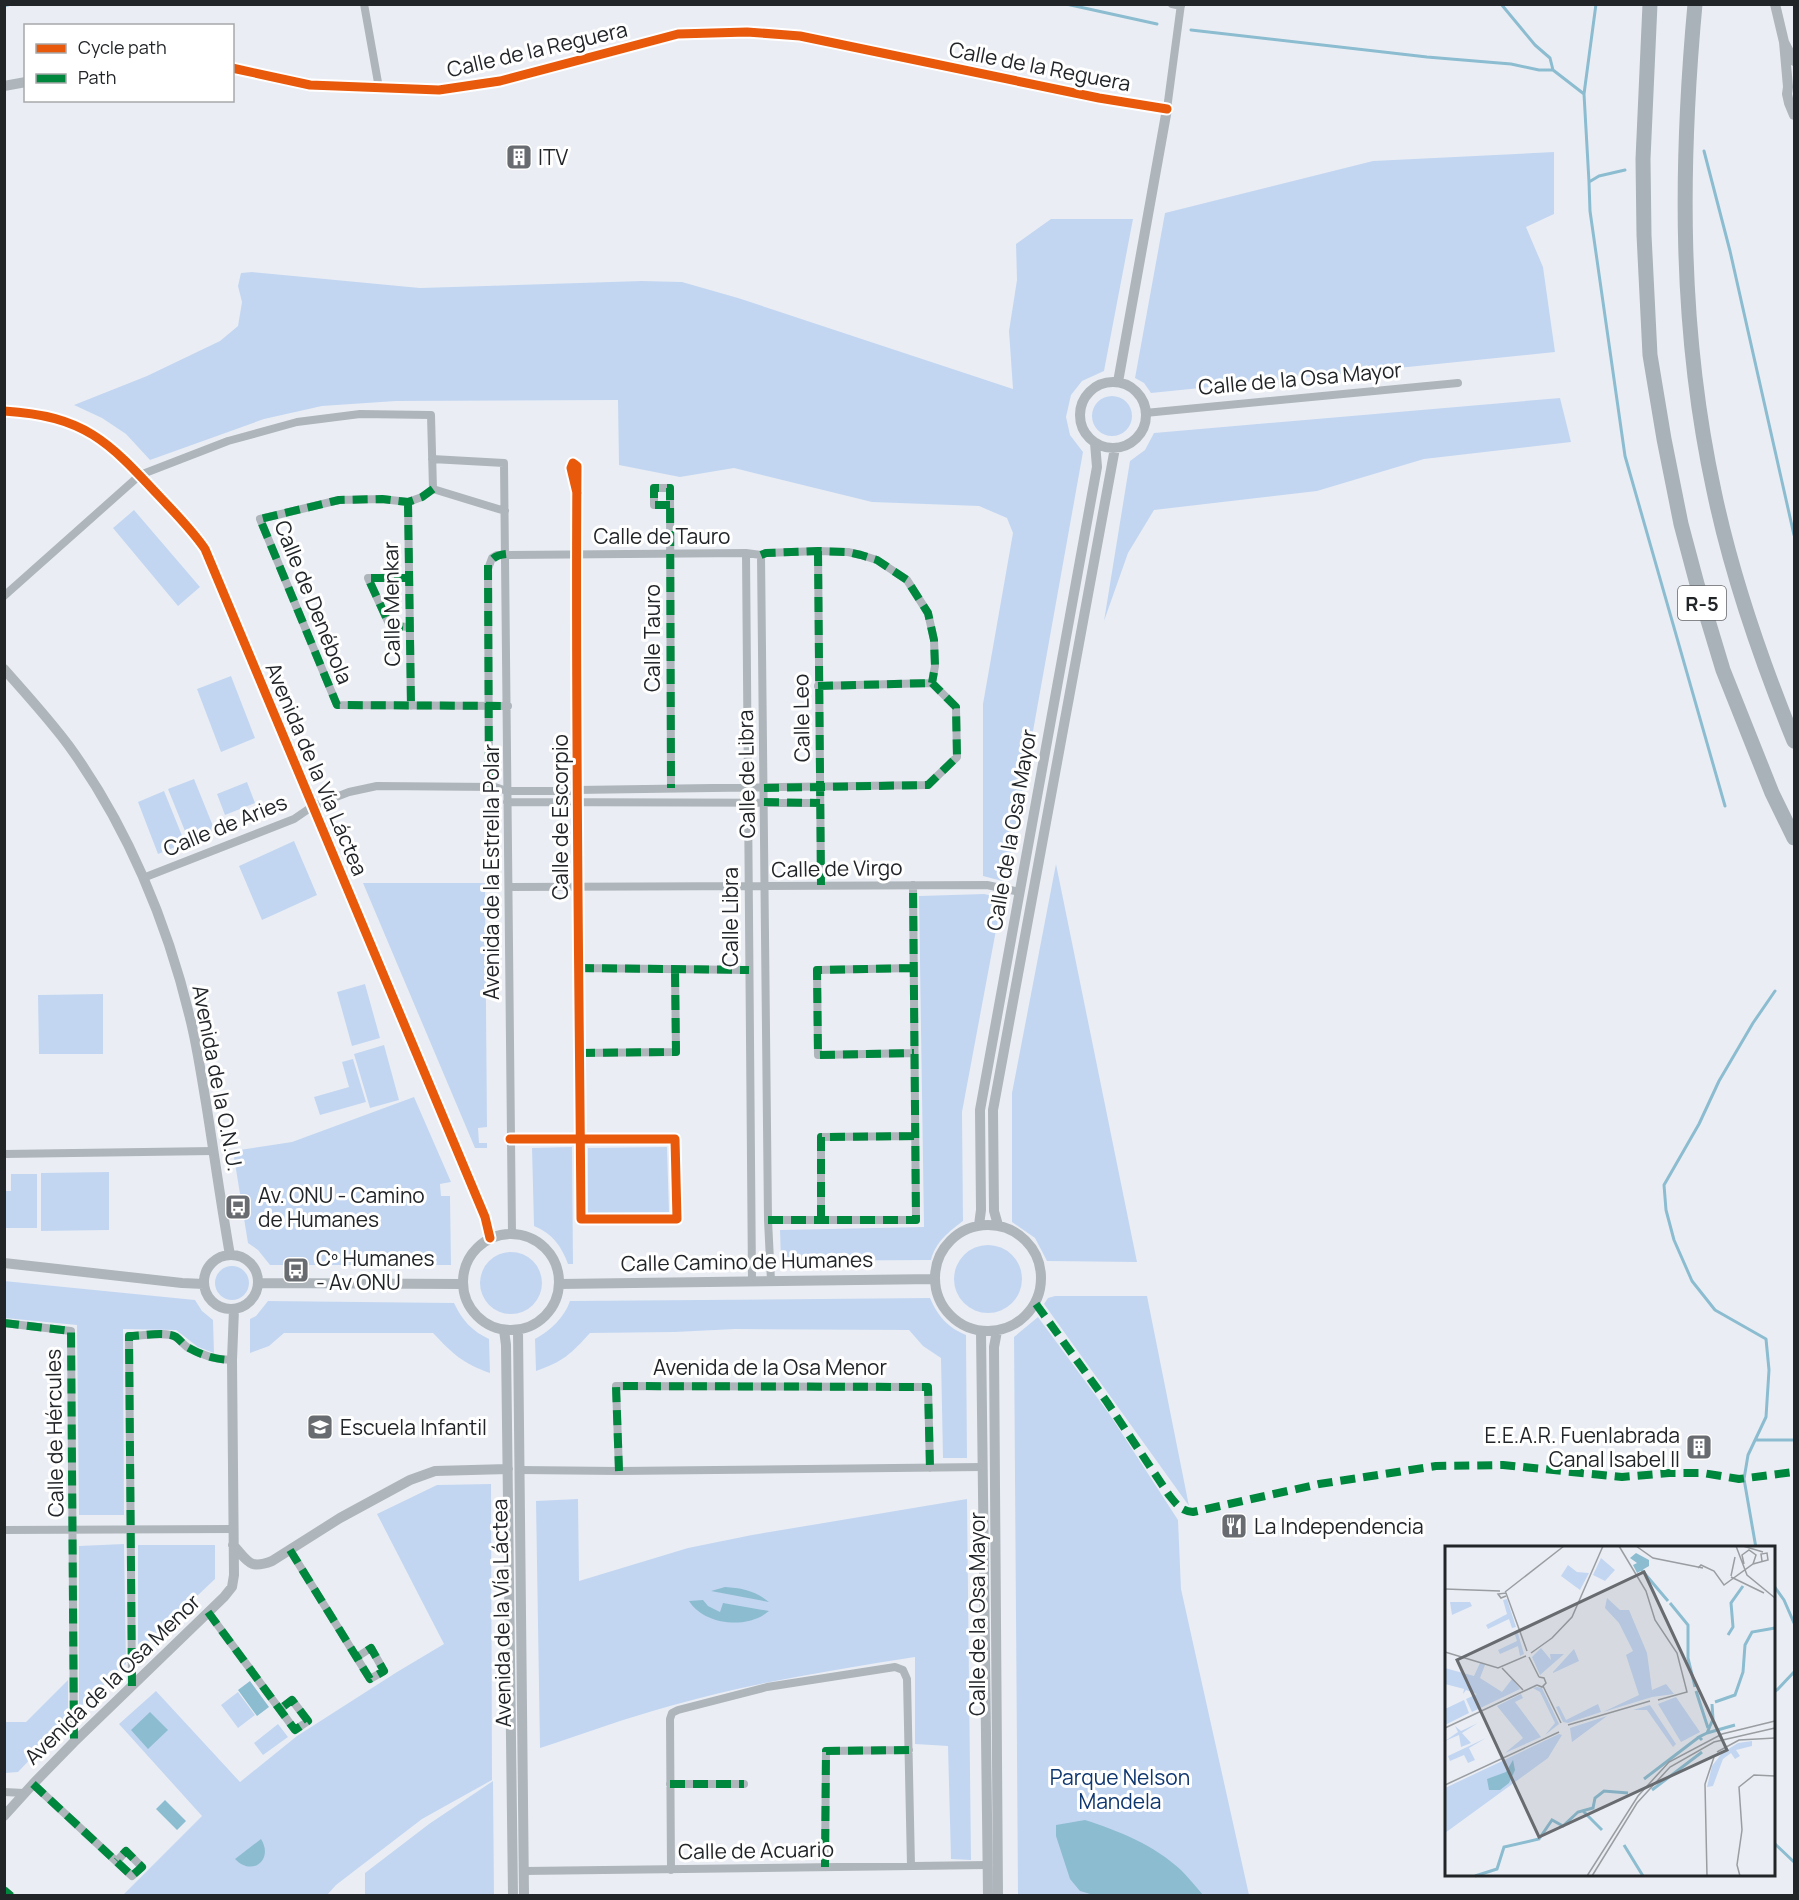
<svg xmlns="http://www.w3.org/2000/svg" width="1799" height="1900" font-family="Manrope,sans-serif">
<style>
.green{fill:#c3d6f1}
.water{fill:#8cbcd0}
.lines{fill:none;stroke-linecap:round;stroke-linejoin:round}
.stream{stroke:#8cbcd0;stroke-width:3}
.minor{stroke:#aeb5bb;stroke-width:8}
.tertiary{stroke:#aeb5bb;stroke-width:10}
.motorway{stroke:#a9b2b8;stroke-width:15}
.quiet{stroke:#00873e;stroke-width:8;stroke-dasharray:15 8;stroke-linecap:butt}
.cycleway-casing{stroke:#fff;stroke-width:13}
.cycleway{stroke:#e8590c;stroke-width:9}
.labels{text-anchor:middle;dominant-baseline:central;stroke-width:6;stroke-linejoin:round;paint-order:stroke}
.shield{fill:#fff;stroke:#646668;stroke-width:1.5}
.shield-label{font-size:20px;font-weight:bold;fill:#222528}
.street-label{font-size:21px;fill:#222528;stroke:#fff}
.poi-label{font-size:21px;fill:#222528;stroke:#fff;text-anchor:start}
.park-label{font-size:21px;fill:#0e366f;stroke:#fff}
.inset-river{fill:none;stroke:#8cbcd0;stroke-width:3}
.inset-road{fill:none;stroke:#9a9ea2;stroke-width:1.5}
.view{fill:#686b6f;fill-opacity:0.15;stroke:#686b6f;stroke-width:3}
.inset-edge{fill:none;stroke:#222528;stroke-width:3}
</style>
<rect width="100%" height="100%" fill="#eaeef4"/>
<path class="green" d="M1554 152V214L1526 227 1543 267 1555 352 1151 393 1144 383 1135 378 1165 213 1373 161Z
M1051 219H1133L1104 371 1082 381 1071 395 1066 417 1070 435 1083 452 1006 882 983 876V704L1013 533 1007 518 979 506 872 502 734 468 680 477 619 465 618 400 396 401 322 406 264 419 150 460 126 434 102 418 74 405 147 376 220 341 238 326 242 302 238 286 241 273 252 272 420 288 642 281 682 282 738 298 1013 389 1009 331 1017 280 1016 244Z
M1092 416a20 20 0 1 1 40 0a20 20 0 1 1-40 0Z
M1560 398 1571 442 1424 459 1317 491 1154 510 1128 553 1104 621 1130 461 1145 450 1154 433Z
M134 510 200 587 178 606 113 528Z
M231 676 255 738 221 752 197 689Z
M194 779 215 831 189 841 168 789Z
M247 782 255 803 225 815 217 794Z
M164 791 185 843 158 854 138 802Z
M294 841 317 895 262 920 239 866Z
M1056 864 1137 1262 1047 1261 1035 1238 1012 1222V1093Z
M363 883H485L487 1127 478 1128 479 1143H487V1148H475Z
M984 894 1002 898 962 1112 963 1221C949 1232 936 1241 931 1260L781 1261 780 1230 924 1227 919 896Z
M365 984 380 1038 352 1046 337 992Z
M103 994V1054H39L38 995Z
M384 1045 399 1100 370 1108 354 1054Z
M353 1059 366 1102 320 1115 314 1097 349 1087 342 1062Z
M414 1097 451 1182 440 1184 441 1196H450L451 1265H270L258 1250 248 1243 233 1151 292 1142Z
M572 1147 573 1264H568C562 1247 552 1233 534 1226L532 1148Z
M667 1147 669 1212 588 1213V1148Z
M109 1172V1230L41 1231V1173Z
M11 1174H37V1228H5V1191H11Z
M954 1279a34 34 0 1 1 68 0a34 34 0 1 1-68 0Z
M480 1283a31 31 0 1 1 62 0a31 31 0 1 1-62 0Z
M215 1283a17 17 0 1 1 34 0a17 17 0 1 1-34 0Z
M4 1281 195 1300 202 1311 213 1320 214 1353 198 1347 176 1330 123 1329 124 1515H79L77 1325 5 1318Z
M1055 1296H1147L1189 1506 1044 1304 1048 1298Z
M930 1298C938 1316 947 1327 966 1335L967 1458H943L941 1358 923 1346 909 1330 735 1329 675 1332 590 1333C572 1353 563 1362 536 1371L535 1339C551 1330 564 1318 570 1301Z
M268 1301 454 1303C462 1320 472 1331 489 1339L490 1373C462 1363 453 1354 433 1333H284L269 1346 250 1353V1319L256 1316Z
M1038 1317 1110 1415 1178 1520 1181 1589 1249 1895H1018L1014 1337Z
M491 1484 492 1780 422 1819 336 1885 327 1895H123L202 1816 119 1724 156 1691 240 1782 297 1736 397 1672 444 1644 377 1514 437 1485Z
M578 1499 579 1581 688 1548 752 1535 967 1499 971 1860 951 1859 948 1746 915 1744V1657C833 1670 750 1683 670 1706 626 1718 583 1734 540 1748L536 1501Z
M124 1544 126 1664 79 1708V1546Z
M138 1545H215V1579L138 1652Z
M68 1680V1720L18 1772 5 1773V1722H26Z
M238 1692 255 1715 238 1728 221 1705Z
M278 1724 288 1737 263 1755 254 1743Z
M493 1781 494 1895H365V1873L429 1824Z"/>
<path class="water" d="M725 1587C742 1588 756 1591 769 1602L711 1591Z
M703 1600 708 1606 720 1612 723 1603 769 1611C747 1630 704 1625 689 1601Z
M250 1681 269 1707 257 1716 238 1690Z
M150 1712 168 1730 148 1749 131 1730Z
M165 1800 186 1821 177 1830 156 1809Z
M1085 1820C1119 1831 1154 1845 1181 1870 1189 1878 1196 1887 1203 1895L1097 1896 1080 1891 1070 1879 1056 1836V1825Z
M261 1839C274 1860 252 1877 235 1859Z"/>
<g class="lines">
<path class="stream" d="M1066 4 1157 24
M1501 4 1535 45 1550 58 1553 70
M4 6 11 4
M1191 30 1427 57 1511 64 1539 70H1553L1584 94 1589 182 1599 176 1625 170
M1584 94 1596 4
M1704 151 1730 251 1794 535
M1589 182 1590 211 1625 456 1725 806
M1755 1440H1794
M1756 1548 1744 1479 1748 1455 1766 1417 1769 1370 1766 1339 1715 1310 1692 1281 1674 1240 1666 1210 1664 1185 1699 1124 1719 1081 1753 1023 1775 991
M1774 1586 1784 1600 1794 1623
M1774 1692 1778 1689 1794 1672
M1774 1843 1794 1862"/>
<path class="minor" d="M364 4 379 88
M1172 4 1181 6
M1167 109 1181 4
M4 411C85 416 108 441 160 497 176 514 192 530 205 549L485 1217 490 1238
M1145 413 1458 383
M432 459 504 463 512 1234
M433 489 422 497 408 502 382 499 339 500 260 519 337 705 508 706
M408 502 411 706
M670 505H654V488H670L671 788
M818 551 821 885
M746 553 752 1281
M761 555 768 1220 771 1281
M409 578H368L390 626 410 627
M4 596 140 475 228 441 297 422 360 414 431 415 433 489 505 511
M818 686 932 683
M489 787 488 569 492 558 497 555 746 553 761 555 766 553 818 551 848 552 861 555 877 560 907 580 928 613 934 640 935 666 932 683
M507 802 820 803
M143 878 294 819 313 806 349 792 377 786 495 787 507 791 928 785 957 757 956 707 932 683
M510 887 987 885 1020 892
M579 968 749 970
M914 968 817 970 818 1055 914 1053
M580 1053 676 1052 675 970
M510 1139H675L677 1219H581C579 968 575 717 577 466L573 463 571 468 577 493
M4 1154 213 1151
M768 1220H916L913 885
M821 1220V1137L915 1136
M4 1323 71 1331 74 1742
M519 1470 619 1471 982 1467
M619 1471 616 1386 928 1387 930 1468
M4 1530 233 1529
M290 1550 370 1679 384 1671 371 1648 357 1657
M208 1612 295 1730 308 1721 292 1700 280 1709
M132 1686 129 1336C141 1336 166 1331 176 1337 180 1340 183 1344 187 1347 201 1355 216 1360 232 1360
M33 1784 132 1876 142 1867 126 1851 117 1861
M670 1784H744
M4 1792 24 1793
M825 1867 826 1751 909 1750
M671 1870 670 1719 672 1713 678 1710 767 1687 895 1667 903 1670 907 1679 911 1866
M524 1871 988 1865
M4 1890 11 1896"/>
<path class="tertiary" d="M1775 4 1784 42 1794 61
M1784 42 1788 87 1787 94 1789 103 1794 115
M232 68 310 85 439 90 500 81 678 34 747 32 800 36 1099 98 1167 109 1118 382
M4 86 26 82
M1080 415a33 33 0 1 1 66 0a33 33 0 1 1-66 0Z
M4 669C26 694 49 719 69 746 127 826 167 922 190 1018 197 1045 201 1074 206 1103 214 1153 221 1204 230 1255
M935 1278a53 53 0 1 1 106 0a53 53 0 1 1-106 0Z
M979 1225 981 1210 980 1110 1097 467 1095 443
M998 1225 994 1211 993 1110 1115 448
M463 1282a48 48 0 1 1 96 0a48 48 0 1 1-96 0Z
M204 1282a27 27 0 1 1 54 0a27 27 0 1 1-54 0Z
M4 1263 182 1283 204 1284
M258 1283 463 1284
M559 1284 935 1279
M504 1330 506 1345 513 1896
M518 1330 524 1896
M997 1331 994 1347 998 1896
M981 1332 988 1896
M233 1545C248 1561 249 1570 272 1561L340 1518 410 1480 435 1471 508 1469
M4 1816 33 1784 74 1742 224 1597 232 1587 234 1575 232 1360 234 1309"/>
<path class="motorway" d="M1650 4 1643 159 1644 235 1650 355 1664 439 1681 524 1697 584 1723 670 1772 793 1794 838
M1695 4C1680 167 1679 330 1714 491 1732 577 1761 660 1794 741"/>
<path class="quiet" d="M433 489 422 497 408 502 382 499 339 500 260 519 337 705 508 706
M408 502 411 706
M670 505H654V488H670L671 788
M818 551 821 885
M761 555 766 553 818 551 848 552 861 555 877 560 907 580 928 613 934 640 935 666 932 683
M409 578H368L390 626 410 627
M818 686 932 683
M489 787 488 565C493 557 497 555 506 554
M764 788 928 785 957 757 956 707 932 683
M764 802 820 803
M579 968 749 970
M914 968 817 970 818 1055 914 1053
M580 1053 676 1052 675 970
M768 1220H916L913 885
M821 1220V1137L915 1136
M1036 1304 1107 1402 1169 1495C1177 1505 1181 1511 1193 1512L1319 1484 1436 1466 1503 1465 1622 1477 1669 1473H1703L1739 1479 1794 1472
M4 1323 71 1331 74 1742
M619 1471 616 1386 928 1387 930 1468
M290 1550 370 1679 384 1671 371 1648 357 1657
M208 1612 295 1730 308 1721 292 1700 280 1709
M132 1686 129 1336C141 1336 166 1331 176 1337 180 1340 183 1344 187 1347 201 1355 216 1360 232 1360
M33 1784 132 1876 142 1867 126 1851 117 1861
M670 1784H744
M825 1867 826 1751 909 1750
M4 1890 11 1896"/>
<defs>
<path id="cycleway" d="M232 68 310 85 439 90 500 81 678 34 747 32 800 36 1099 98 1167 109
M4 411C85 416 108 441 160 497 176 514 192 530 205 549L485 1217 490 1238
M510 1139H675L677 1219H581C579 968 575 717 577 466L573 463 571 468 577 493"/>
</defs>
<use href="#cycleway" class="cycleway-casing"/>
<use href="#cycleway" class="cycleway"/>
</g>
<defs>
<symbol id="building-square" viewBox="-11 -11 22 22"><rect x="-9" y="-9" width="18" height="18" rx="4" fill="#686b6f" stroke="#fff"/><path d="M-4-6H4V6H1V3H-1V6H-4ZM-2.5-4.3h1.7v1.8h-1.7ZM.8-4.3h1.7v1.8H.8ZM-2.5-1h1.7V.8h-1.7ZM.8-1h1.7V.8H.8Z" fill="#fff"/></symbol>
<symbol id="bus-square" viewBox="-11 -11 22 22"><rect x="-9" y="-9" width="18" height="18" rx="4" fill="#686b6f" stroke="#fff"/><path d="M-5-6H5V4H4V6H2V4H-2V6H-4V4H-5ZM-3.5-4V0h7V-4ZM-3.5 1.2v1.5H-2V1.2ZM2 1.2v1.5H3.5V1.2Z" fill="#fff"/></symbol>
<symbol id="school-square" viewBox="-11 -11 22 22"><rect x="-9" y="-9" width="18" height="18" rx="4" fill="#686b6f" stroke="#fff"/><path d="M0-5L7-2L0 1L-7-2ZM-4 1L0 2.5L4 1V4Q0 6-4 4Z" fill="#fff"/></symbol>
<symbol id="restaurant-square" viewBox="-11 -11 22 22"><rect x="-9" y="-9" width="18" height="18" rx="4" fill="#686b6f" stroke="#fff"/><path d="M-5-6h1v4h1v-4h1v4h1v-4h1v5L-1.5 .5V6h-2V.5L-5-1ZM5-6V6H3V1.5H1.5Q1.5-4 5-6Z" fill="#fff"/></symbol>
</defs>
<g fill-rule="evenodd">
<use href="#building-square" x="504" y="142" width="30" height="30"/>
<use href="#bus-square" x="223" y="1192" width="30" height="30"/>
<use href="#bus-square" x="281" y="1255" width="30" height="30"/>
<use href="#school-square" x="305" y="1412" width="30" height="30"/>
<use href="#building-square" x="1684" y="1432" width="30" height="30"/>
<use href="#restaurant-square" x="1219" y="1511" width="30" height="30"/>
</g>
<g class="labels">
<rect class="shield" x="1678" y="586" width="48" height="34" rx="4.5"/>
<g class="shield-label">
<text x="1702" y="603">R-5</text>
</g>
<g class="street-label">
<text transform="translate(537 49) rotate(-13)">Calle de la Reguera</text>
<text transform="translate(1040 66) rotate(11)">Calle de la Reguera</text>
<text transform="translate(1300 378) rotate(-5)">Calle de la Osa Mayor</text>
<text x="662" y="536">Calle de Tauro</text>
<text transform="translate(314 602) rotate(68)">Calle de Denébola</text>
<text transform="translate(391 604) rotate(-91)">Calle Menkar</text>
<text transform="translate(652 638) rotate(-90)">Calle Tauro</text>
<text transform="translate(801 718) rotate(-91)">Calle Leo</text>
<text transform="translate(317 769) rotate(67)">Avenida de la Vía Láctea</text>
<text transform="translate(746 774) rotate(-91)">Calle de Libra</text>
<text transform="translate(560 817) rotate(-90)">Calle de Escorpio</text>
<text transform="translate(225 825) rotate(-22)">Calle de Aries</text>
<text transform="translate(1011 830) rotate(-80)">Calle de la Osa Mayor</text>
<text transform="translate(837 868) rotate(-1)">Calle de Virgo</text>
<text transform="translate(491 872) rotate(-90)">Avenida de la Estrella Polar</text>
<text transform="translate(730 917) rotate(-90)">Calle Libra</text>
<text transform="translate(218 1078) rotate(79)">Avenida de la O.N.U.</text>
<text transform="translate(747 1261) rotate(-1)">Calle Camino de Humanes</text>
<text x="770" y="1367">Avenida de la Osa Menor</text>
<text transform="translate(54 1433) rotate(-91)">Calle de Hércules</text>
<text transform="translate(501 1613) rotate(-91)">Avenida de la Vía Láctea</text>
<text transform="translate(977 1614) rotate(-90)">Calle de la Osa Mayor</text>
<text transform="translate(112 1679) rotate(-44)">Avenida de la Osa Menor</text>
<text transform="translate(756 1850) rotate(-1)">Calle de Acuario</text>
</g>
<g class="poi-label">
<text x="538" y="157">ITV</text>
<text x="258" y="1195">Av. ONU - Camino<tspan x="258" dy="24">de Humanes</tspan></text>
<text x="316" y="1258">Cº Humanes<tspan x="316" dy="24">- Av ONU</tspan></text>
<text x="340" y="1427">Escuela Infantil</text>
<text x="1680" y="1435" text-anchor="end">E.E.A.R. Fuenlabrada<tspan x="1680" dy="24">Canal Isabel II</tspan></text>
<text x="1254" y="1526">La Independencia</text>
</g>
<g class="park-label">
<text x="1120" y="1777">Parque Nelson<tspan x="1120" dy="24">Mandela</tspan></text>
</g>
</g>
<g transform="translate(1445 1546)">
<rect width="330" height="330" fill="#eaeef4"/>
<path d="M156 12 170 24 160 35 148 29ZM123 19 132 26 144 27 135 44 116 30ZM162 52 175 64H184L202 107 207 144 221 138 229 148 207 151 158 166 194 149 181 109 188 105 174 77 160 62ZM62 53 71 81 67 82 64 73 43 83 41 79 62 68 58 54ZM5 56H25L27 60 7 69ZM72 84 79 108 75 110 73 100 55 108 53 104 72 95 69 86ZM96 102 106 114 105 108H119L95 129 87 111ZM129 103 134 115 108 127V126ZM35 117 40 119 35 132 57 146 67 133 75 143 27 166 21 153 32 148 21 144 18 148 19 143 0 138V122L29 130ZM92 141 97 142 114 178 100 189 110 177 95 146 88 142ZM76 148 78 152 70 156 96 191 60 207 78 192 52 160ZM231 151 255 186 236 196 213 158ZM19 154 24 167 0 179V163ZM153 158 156 166 123 177 118 176 111 161 114 160 121 174ZM205 159 231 198 228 201 202 164H188ZM162 170 127 196 125 182ZM33 177 17 187 26 197 16 201 14 189 0 195 13 186 10 180 16 185ZM114 188 117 189 103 212 0 287V242ZM41 192 24 202 30 214 23 217 19 209 5 215 3 210ZM307 195V200L291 204 295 210 290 213 286 207 278 213 268 240 262 241 267 220 277 207 293 197Z" fill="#c3d6f1"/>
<path d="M191 7 204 14V20L192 27 188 19 192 17 185 12ZM68 214 70 224 64 237 55 244H44L42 233 61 226Z" fill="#8cbcd0"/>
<path class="inset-river" d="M195 22 223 55M225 57 243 79V112L250 141M283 89 288 81 286 57 298 40M251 145 263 182M270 156 290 149 298 126 300 99 307 86 330 82M262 187 290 179M257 194 254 191 262 187 268 173 267 158M199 233 254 191M207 244 257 206M138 265 157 284M179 299 198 330M30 330 52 323 59 301 94 293 107 274 118 280 133 266 148 262 150 252 159 245 183 247"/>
<path class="inset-road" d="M174 0 201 45 210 74 232 107 242 146 213 154M191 0 208 12 258 22M291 0 302 29 330 52M298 0 318 6M299 18 297 9 304 4 311 9 308 18M253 22 256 19 269 25 279 39 308 18 323 14 322 7 316 8 317 15M286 30 290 11M286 31 319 47M0 43 55 45M60 46 119 0M61 50 56 52 53 48 61 47 82 105M0 106 53 122 81 110M86 107 107 92 127 71 158 0M84 111 94 131M57 122 78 144M92 139 97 141 101 137 99 132 94 131M98 140 116 177M123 179 205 155M0 182 92 139M272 206 294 194 330 192M0 239 114 186M142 330 193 250 224 216 277 188 330 175M147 330 192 257 225 221 269 196 330 182M262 330 260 238 269 211M295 330 292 319 297 284 294 241 309 229 330 230"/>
<path class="view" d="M199 26 282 204 94 291 12 114Z"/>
<rect width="330" height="330" class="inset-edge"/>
</g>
<rect width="1799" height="1900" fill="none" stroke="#222528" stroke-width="12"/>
<rect x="24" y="24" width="210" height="78" fill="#ffffff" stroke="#a7a8a9" stroke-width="1.5"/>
<rect x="36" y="44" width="30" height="9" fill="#e8590c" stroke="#a7a8a9" stroke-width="1.5"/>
<text x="78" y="54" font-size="18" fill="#222528">Cycle path</text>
<rect x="36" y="74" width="30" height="9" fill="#00873e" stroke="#a7a8a9" stroke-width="1.5"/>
<text x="78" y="84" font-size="18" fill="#222528">Path</text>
</svg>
